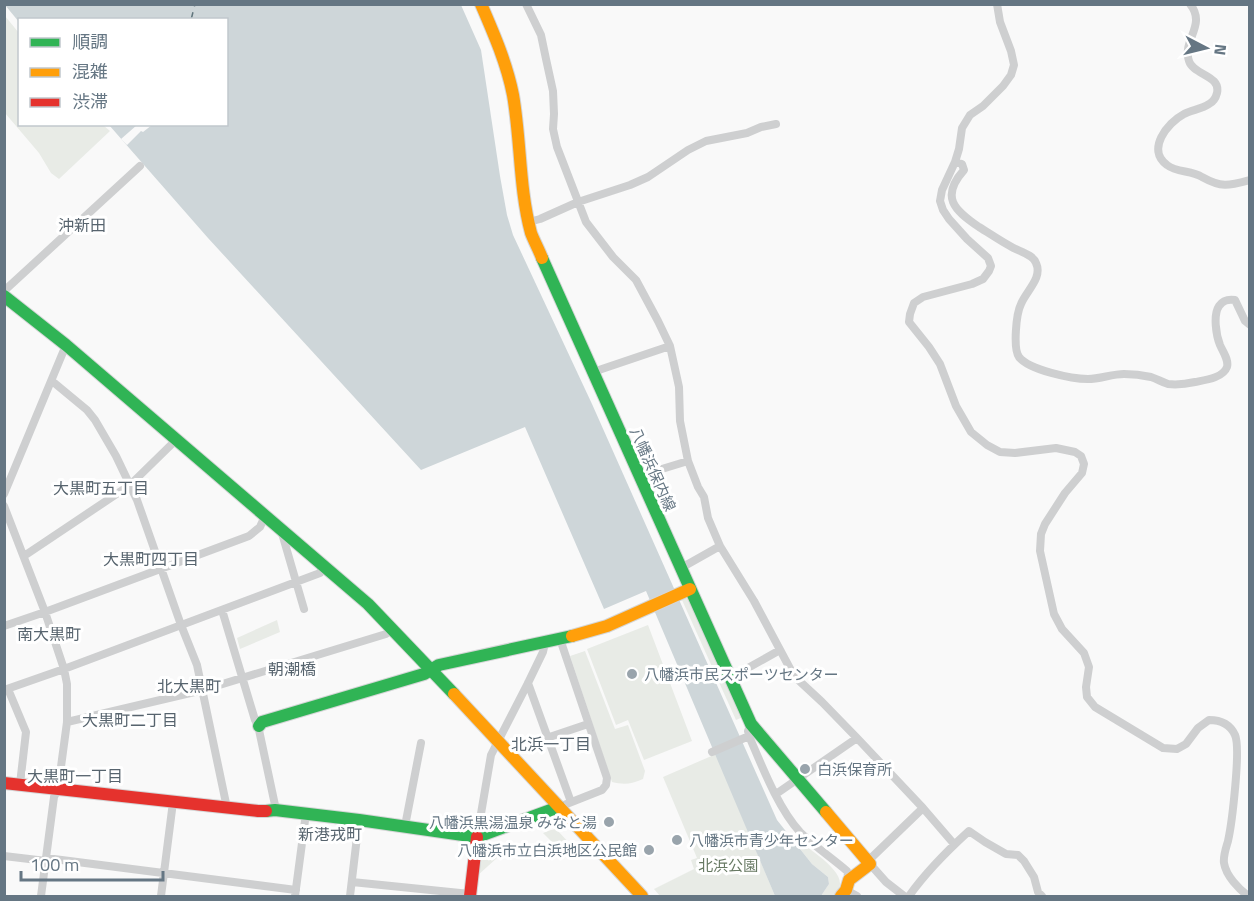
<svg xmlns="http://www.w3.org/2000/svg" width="1254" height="901" font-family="'Titillium Web','Noto Sans JP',sans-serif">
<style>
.green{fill:#e8ebe6}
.water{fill:#ced6d9}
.pier{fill:#f9f9f9}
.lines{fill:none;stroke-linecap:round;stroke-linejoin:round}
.ferry{stroke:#60757c;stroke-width:1.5;stroke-dasharray:8 6;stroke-linecap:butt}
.fast-casing{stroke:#d5d6d7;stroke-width:14}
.slow-casing{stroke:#d5d6d7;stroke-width:14}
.jam-casing{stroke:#d5d6d7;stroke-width:14}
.street{stroke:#cecfd0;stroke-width:8}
.fast{stroke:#30b455;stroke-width:12}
.slow{stroke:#ff9f0a;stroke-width:12}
.jam{stroke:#e5322d;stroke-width:12}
.poi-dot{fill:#99a4ac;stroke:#fff;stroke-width:2}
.labels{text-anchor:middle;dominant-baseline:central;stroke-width:6;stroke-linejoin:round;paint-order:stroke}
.street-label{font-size:15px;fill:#657683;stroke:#fff}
.poi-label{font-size:15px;fill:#657683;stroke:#fff;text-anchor:start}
.park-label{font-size:15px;fill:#687a64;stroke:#fff}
.neighbourhood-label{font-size:16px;fill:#57646e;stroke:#fff}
</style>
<rect width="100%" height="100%" fill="#f9f9f9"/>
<path class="green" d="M5 16 19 33 20 124 103 125 110 131 59 179 51 173 39 153 5 113Z
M688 598 743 717 736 720 682 600Z
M277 620 280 632 240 649 237 638Z
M648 625 692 741 644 760 628 720 616 725 587 649Z
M585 651 615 729 628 725 645 771 643 779C632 784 624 785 612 782L570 656Z
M716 754 775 896H660L654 889 694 869 691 860 697 858 663 777Z
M556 829 575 849 565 855 543 833 551 830Z
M789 835C802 844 841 867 840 884 840 889 836 892 834 896H821L829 884 828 877 812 864Z
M499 847 508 848 477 876C480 861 483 851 499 847Z"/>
<path class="water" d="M5 5H461L481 50 500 176 507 215 513 235 592 404 777 820 812 864 828 877 829 884 821 896H775L646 591 604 609 525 427 421 470 208 238 109 125 226 124V20H20L19 22Z"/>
<path class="pier" d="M137 125H152L143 132 141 131 127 145 121 139Z"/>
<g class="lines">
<path class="ferry" d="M191 20 195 4"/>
<defs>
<path id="fast" d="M542 258 751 724 826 812
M4 296 66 345 368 604 454 694
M259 726 262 722 424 674 439 665 572 636
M266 811 275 810 359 820 477 837 559 807"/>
<path id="slow" d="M481 4C494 34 507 64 513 95 521 141 519 188 531 233 534 241 539 250 542 258
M572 636 607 626 690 589
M454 694 642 896
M826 812 870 864 849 880 846 890 841 896"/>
<path id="jam" d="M4 783 258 811H266
M470 896 477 837"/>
</defs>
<use href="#fast" class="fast-casing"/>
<use href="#slow" class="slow-casing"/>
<use href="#jam" class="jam-casing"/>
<path class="street" d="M526 4 541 35 546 59 553 91 554 114 553 129 557 147 586 222 613 257 636 280 658 321 670 346 679 387 680 421 688 461 698 487 704 497 708 518 720 546 754 601 794 676 822 702 857 738 923 808 954 844
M997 4 1000 22 1011 51 1014 65 1011 75 1003 86 983 106 970 115 962 128 959 149 955 162 942 190 940 201 943 210 949 219 967 239 988 258 991 266 989 271 983 279 972 284 923 297 914 303 910 314 909 322 929 347 940 364 956 406 971 432 987 445 1000 452 1015 453 1056 448 1075 452 1081 456 1084 464 1082 473 1065 493 1045 524 1041 534 1040 551 1054 614 1062 629 1084 653 1089 667 1086 687 1087 697 1095 707 1163 748 1177 749 1186 744 1198 728 1209 720C1220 720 1230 724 1235 735 1241 748 1232 823 1228 841 1226 848 1223 856 1224 863 1226 876 1239 889 1248 896
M1190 4C1207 25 1182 40 1189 61 1193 75 1221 75 1217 93 1216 97 1213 102 1209 104 1202 109 1191 110 1184 114 1167 123 1146 150 1167 165 1177 173 1191 170 1202 177 1222 188 1228 186 1250 180
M955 162 962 164 964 170C940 197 954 210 979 227 989 233 999 240 1010 246 1017 251 1033 254 1036 263 1043 278 1026 291 1021 304 1016 314 1013 349 1019 357 1029 370 1072 379 1088 379 1100 379 1112 374 1124 374 1133 374 1142 375 1151 377 1157 379 1162 382 1168 384 1177 385 1186 384 1195 382 1205 380 1223 378 1227 367 1229 360 1223 352 1220 345 1216 335 1213 315 1219 306 1223 300 1228 299 1235 300L1245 321 1250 325
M529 222 540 219 578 202 630 185 648 177 688 150 706 141 747 133 761 127 776 124
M4 291 140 166
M593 372 670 346
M52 381 87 410 95 420 116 456 137 500 181 625 197 665 227 808
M639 476 688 461
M4 494 66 345
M4 506 45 612 64 669 67 684V722L58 789 54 797 41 896
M281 530 304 609
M24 556 130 485 176 440
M681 568 720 546
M222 610 255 720 259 726V730L275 805V810
M4 626 45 612 249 536 260 527 265 516
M730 678 780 650
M528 683 571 802
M8 689 26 732 20 784
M4 690 64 669 320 573 323 565
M67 722 203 690 386 634 392 629
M751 724 748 731 749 736C762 766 778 808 800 832 814 846 832 858 847 871L849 880
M712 752 749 736
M510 754 520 747 588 724
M776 794 857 738
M559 807 602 790 606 785 607 778 560 639
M405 826 421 743
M477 837 491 755 528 683 543 652 545 643
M4 856 46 861
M46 858 296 890
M868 861 923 808
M870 864 886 882 904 896
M352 882 470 894
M846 890 857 896
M161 896 173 802
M295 896 306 813
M350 896 359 820
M909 896C926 872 947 851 969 831L985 842 1006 854 1018 855 1024 861 1034 877 1038 892 1042 896"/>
<use href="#fast" class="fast"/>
<use href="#slow" class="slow"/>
<use href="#jam" class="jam"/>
</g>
<g class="poi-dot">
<circle cx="632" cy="674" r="6"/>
<circle cx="805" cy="769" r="6"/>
<circle cx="609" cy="822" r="6"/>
<circle cx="677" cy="840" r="6"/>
<circle cx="649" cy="850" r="6"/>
</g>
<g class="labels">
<g class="street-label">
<text transform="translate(653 469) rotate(66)">八幡浜保内線</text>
</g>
<g class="poi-label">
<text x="644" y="674">八幡浜市民スポーツセンター</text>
<text x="817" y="769">白浜保育所</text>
<text x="597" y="822" text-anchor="end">八幡浜黒湯温泉 みなと湯</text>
<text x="689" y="840">八幡浜市青少年センター</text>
<text x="637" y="850" text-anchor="end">八幡浜市立白浜地区公民館</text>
</g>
<g class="park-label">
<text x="728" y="865">北浜公園</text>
</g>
<g class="neighbourhood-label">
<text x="82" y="225">沖新田</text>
<text x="101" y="488">大黒町五丁目</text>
<text x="151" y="559">大黒町四丁目</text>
<text x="49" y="634">南大黒町</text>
<text x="292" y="669">朝潮橋</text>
<text x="189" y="686">北大黒町</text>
<text x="130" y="720">大黒町二丁目</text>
<text x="551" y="744">北浜一丁目</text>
<text x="75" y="776">大黒町一丁目</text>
<text x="330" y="834">新港戎町</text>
</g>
</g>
<rect width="1254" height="901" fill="none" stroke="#657683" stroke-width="12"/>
<rect x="18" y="18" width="210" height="108" fill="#ffffff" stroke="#c1c8cd" stroke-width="1.5"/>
<rect x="30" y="38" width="30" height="9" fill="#30b455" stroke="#c1c8cd" stroke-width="1.5"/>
<text x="72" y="48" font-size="18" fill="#657683">順調</text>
<rect x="30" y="68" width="30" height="9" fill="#ff9f0a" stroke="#c1c8cd" stroke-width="1.5"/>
<text x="72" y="78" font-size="18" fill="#657683">混雑</text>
<rect x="30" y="98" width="30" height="9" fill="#e5322d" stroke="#c1c8cd" stroke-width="1.5"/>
<text x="72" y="108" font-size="18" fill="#657683">渋滞</text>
<g transform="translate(1206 48) rotate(97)" stroke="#ffffff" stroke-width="4.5" paint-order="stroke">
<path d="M0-4.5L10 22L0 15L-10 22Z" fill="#657683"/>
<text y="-9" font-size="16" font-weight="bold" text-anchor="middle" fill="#657683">N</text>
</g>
<path d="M21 871v9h142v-9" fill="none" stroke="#657683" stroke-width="3"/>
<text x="30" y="871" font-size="18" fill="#657683" stroke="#ffffff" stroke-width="4.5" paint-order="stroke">100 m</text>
</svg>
